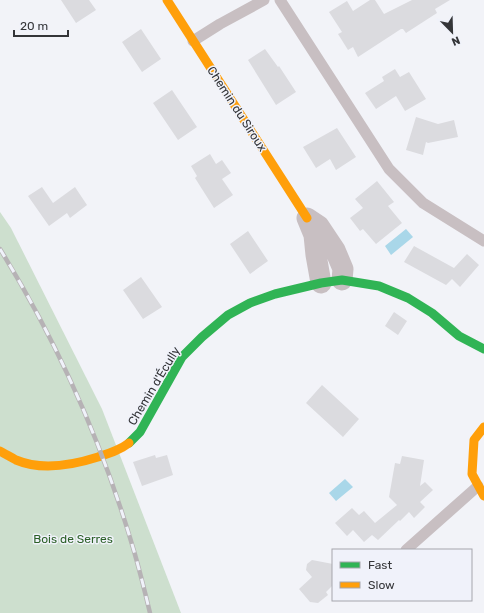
<svg xmlns="http://www.w3.org/2000/svg" width="484" height="613" font-family="Rubik,sans-serif">
<style>
.green{fill:#cddfce}
.water{fill:#a9d7e9}
.building{fill:#dbdbdf}
.lines{fill:none;stroke-linecap:round;stroke-linejoin:round}
.lane{stroke:#c8bfc2;stroke-width:11}
.street{stroke:#c8bfc2;stroke-width:21}
.fast{stroke:#30b455;stroke-width:9}
.slow{stroke:#ff9f0a;stroke-width:9}
.rail-casing{stroke:#b6b2b5;stroke-width:4.5}
.rail{stroke:#f0f2fa;stroke-width:3;stroke-dasharray:9;stroke-linecap:butt}
.labels{text-anchor:middle;dominant-baseline:central;stroke-width:3;stroke-linejoin:round;paint-order:stroke}
.street-label{font-size:12px;fill:#343538;stroke:#f0f2fa}
.park-label{font-size:12px;fill:#2c6128;stroke:#f0f2fa}
</style>
<rect width="100%" height="100%" fill="#f2f3f8"/>
<path class="green" d="M0 212 11 228 102 409 181 613H0Z"/>
<path class="water" d="M406 229 413 237 391 255 385 246Z
M345 479 353 487 336 501 329 493Z"/>
<path class="building" d="M61 0H89L96 10 76 23Z
M370 0H375L384 14 412 0H450L435 9 437 13 406 33 403 29H401L358 57 353 47 348 50 338 34 342 32 329 12 347 1 353 11Z
M141 29 161 59 142 72 122 42Z
M265 49 278 67 279 66 296 92 276 105 248 60Z
M395 69 400 77 409 72 426 99 405 111 396 96 376 109 365 93 384 81 382 77Z
M172 90 197 127 178 140 153 103Z
M416 117 438 124 454 120 458 137 428 143 426 142 423 155 406 150Z
M337 128 356 157 336 170 330 159 316 168 303 147Z
M210 154 216 164 222 160 231 173 222 179 233 195 214 208 195 178 197 176 191 166Z
M377 181 394 202 388 206 402 223 376 244 363 229 360 231 350 218 363 208 355 199Z
M42 187 53 203 75 187 87 205 70 218 67 213 49 226 28 196Z
M248 231 268 261 250 274 230 244Z
M414 246 454 268 467 254 479 265 460 287 452 279 446 285 404 262Z
M141 277 162 307 143 319 123 290Z
M394 312 407 321 398 335 385 326Z
M322 385 359 419 343 437 306 403Z
M155 455 156 458 167 455 173 475 142 486 133 462Z
M402 456 424 460 420 486 425 482 433 490 420 502 425 507 414 518 409 512 400 521 399 520 378 540 372 535 364 542 353 530 347 536 335 523 352 508 359 515 364 511 375 523 397 505 389 497 395 463 400 464Z
M312 560 333 564V585L326 592 328 595 318 603 310 602 299 589 312 577 306 570 307 564Z"/>
<g class="lines">
<path class="lane" d="M280 0 389 169 423 203 484 241
M193 41 220 24 264 0
M406 550 478 486"/>
<path class="street" d="M321 283 316 255 314 235 307 218 319 226 335 250 343 269 342 280"/>
<path class="fast" d="M129 443 140 432 182 357 202 337 228 315 250 303 275 294 321 283 342 280 379 286 408 298 432 313 459 336 484 349"/>
<path class="slow" d="M167 0 307 218
M484 427 474 440 472 474 484 496
M0 451C5 454 11 457 16 460 42 471 73 465 98 457 110 453 120 450 129 443"/>
<defs>
<path id="rail" d="M0 249C58 343 103 445 134 551 140 572 145 592 150 613"/>
</defs>
<use href="#rail" class="rail-casing"/>
<use href="#rail" class="rail"/>
</g>
<g class="labels">
<g class="street-label">
<text transform="translate(237 109) rotate(57)">Chemin du Siroux</text>
<text transform="translate(154 386) rotate(-59)">Chemin d'Écully</text>
</g>
<g class="park-label">
<text x="73" y="539">Bois de Serres</text>
</g>
</g>
<rect x="332" y="549" width="140" height="52" fill="#f0f2fa" stroke="#a5a6ac"/>
<rect x="340" y="562" width="20" height="6" fill="#30b455" stroke="#a5a6ac"/>
<text x="368" y="569" font-size="12" fill="#343538">Fast</text>
<rect x="340" y="582" width="20" height="6" fill="#ff9f0a" stroke="#a5a6ac"/>
<text x="368" y="589" font-size="12" fill="#343538">Slow</text>
<g transform="translate(452 32) rotate(157)" stroke="#f0f2fa" stroke-width="3" paint-order="stroke">
<path d="M0-3L7 15L0 10L-7 15Z" fill="#343538"/>
<text y="-6" font-size="11" font-weight="bold" text-anchor="middle" fill="#343538">N</text>
</g>
<path d="M14 30v6h54v-6" fill="none" stroke="#343538" stroke-width="2"/>
<text x="20" y="30" font-size="12" fill="#343538" stroke="#f0f2fa" stroke-width="3" paint-order="stroke">20 m</text>
</svg>
